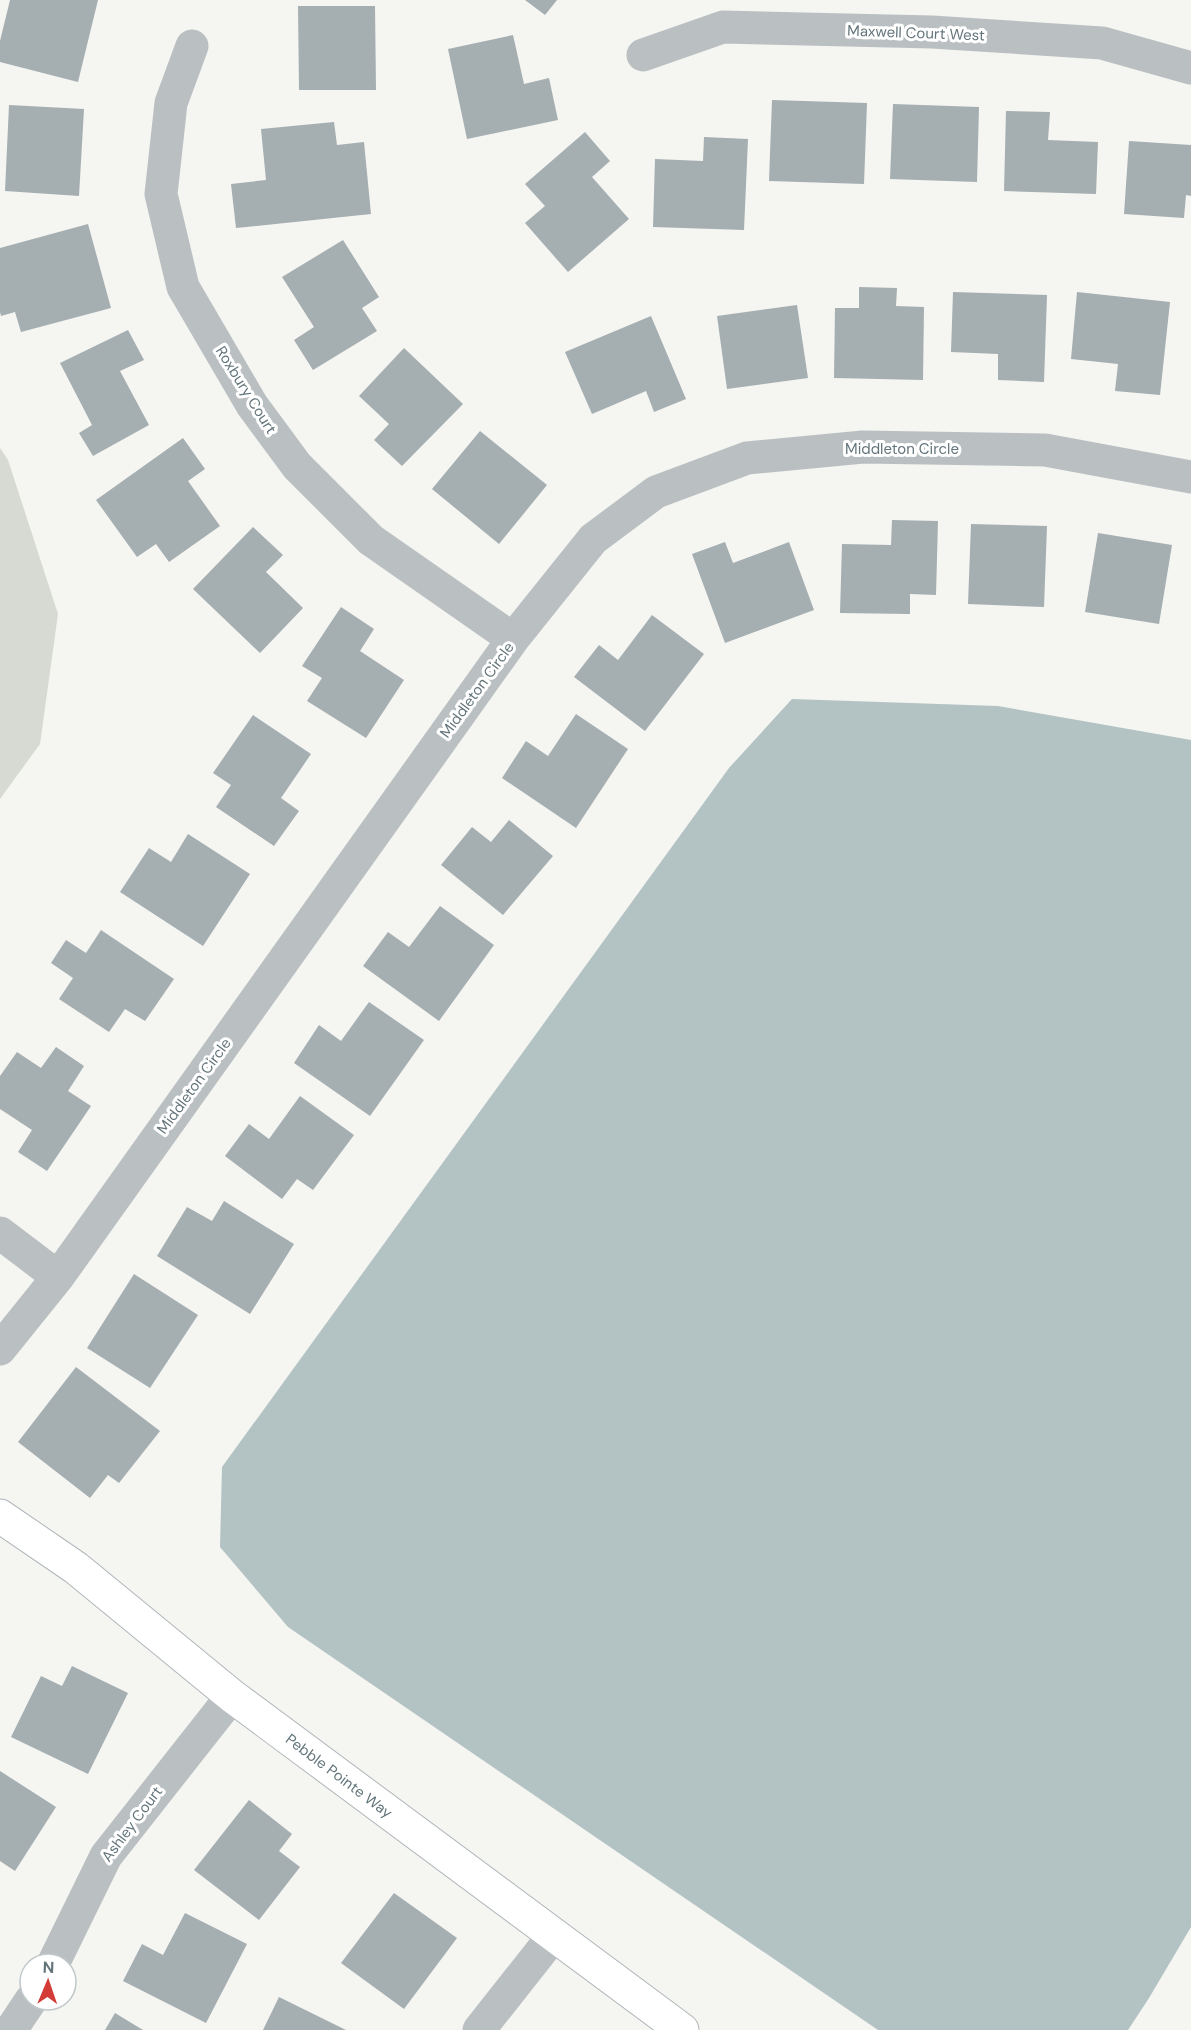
<svg xmlns="http://www.w3.org/2000/svg" width="1191" height="2030" font-family="'DM Sans',sans-serif">
<style>
.green{fill:#d6dad2}
.water{fill:#b3c2c3}
.building{fill:#a5aeb1}
.lines{fill:none;stroke-linecap:round;stroke-linejoin:round}
.secondary-casing{stroke:#afb6b9;stroke-width:35}
.street{stroke:#bac0c2;stroke-width:33}
.secondary{stroke:#fff;stroke-width:33}
.labels{text-anchor:middle;dominant-baseline:central;stroke-width:6;stroke-linejoin:round;paint-order:stroke}
.street-label{font-size:15px;fill:#63757b;stroke:#fff}
</style>
<rect width="100%" height="100%" fill="#f5f5f2"/>
<path class="green" d="M0 448 8 460 58 614 40 744 0 799Z"/>
<path class="water" d="M792 699 998 706 1191 740V1927L1149 1998 1128 2030H878L288 1627 220 1547 222 1467 729 768Z"/>
<path class="building" d="M10 0H98L78 82 0 62V41Z
M525 0H557L545 15Z
M298 6H375L376 90H299Z
M513 35 524 84 549 78 558 120 467 139 448 49Z
M772 100 867 103 864 184 769 181Z
M893 104 979 107 977 182 890 179Z
M9 105 84 109 79 196 5 191Z
M1006 111 1050 112 1048 140 1098 142 1096 194 1004 191Z
M334 122 337 145 364 142 371 214 236 228 231 184 266 180 261 129Z
M585 132 610 161 592 177 629 219 568 272 525 223 545 206 525 184Z
M704 137 748 139 744 230 653 227 655 159 703 161Z
M1129 141 1191 145V196L1186 195 1184 218 1124 214Z
M88 224 111 308 21 332 15 312 1 316 0 312V248Z
M343 240 379 297 362 308 377 331 313 370 294 340 314 327 282 277Z
M859 287 897 288 896 306 924 307 923 380 834 378 835 308H859Z
M953 292 1047 295 1044 382 998 380V354L951 352Z
M1077 292 1170 302 1160 395 1115 391 1118 364 1071 359Z
M797 305 808 378 727 389 717 316Z
M651 316 686 399 654 412 646 391 592 414 565 352Z
M128 330 144 360 120 371 149 425 93 456 79 433 92 425 60 363Z
M404 348 463 404 402 466 374 440 389 424 359 396Z
M480 431 547 485 499 544 432 489Z
M183 438 205 469 188 481 220 526 169 562 156 544 137 557 96 500Z
M892 520 938 521 936 595 910 594V614L840 613 842 544 891 545Z
M971 524 1047 526 1044 607 968 604Z
M253 527 283 555 266 572 303 608 260 653 193 589Z
M1098 533 1172 545 1159 624 1085 612Z
M725 542 733 563 789 542 814 610 725 643 692 554Z
M341 607 374 629 360 651 404 680 366 738 307 701 322 678 302 666Z
M652 615 704 654 645 731 574 677 599 645 618 660Z
M576 714 628 749 576 828 502 778 526 741 548 756Z
M253 715 311 754 281 798 299 811 274 846 216 807 231 785 213 773Z
M509 820 553 856 503 915 441 865 472 827 491 842Z
M188 834 250 874 203 946 120 892 149 848 171 862Z
M440 906 494 945 439 1021 363 966 388 932 409 947Z
M101 930 174 979 145 1021 125 1009 109 1032 59 999 73 978 51 963 66 940 86 953Z
M369 1002 424 1040 370 1116 294 1063 319 1025 341 1041Z
M56 1047 84 1066 68 1091 91 1106 47 1171 18 1152 32 1130 0 1109V1076L17 1052 41 1068Z
M300 1096 354 1135 313 1190 297 1179 282 1199 225 1156 249 1124 269 1139Z
M224 1201 294 1244 250 1314 157 1256 187 1207 212 1221Z
M134 1274 198 1315 150 1388 87 1348Z
M76 1367 160 1431 119 1483 108 1475 90 1498 18 1442Z
M72 1666 128 1693 88 1774 11 1737 41 1676 62 1686Z
M0 1771 56 1807 15 1871 0 1861Z
M249 1800 292 1834 279 1851 300 1867 259 1920 194 1870Z
M394 1893 457 1938 404 2009 341 1963Z
M185 1913 247 1944 206 2023 123 1981 142 1944 163 1955Z
M279 1997 346 2030H263Z
M115 2013 143 2030H105Z"/>
<g class="lines">
<defs>
<path id="secondary" d="M0 1516 76 1568 232 1696 682 2030"/>
</defs>
<use href="#secondary" class="secondary-casing"/>
<path class="street" d="M192 46 171 103 161 194 183 287 252 405 297 466 371 540 513 639
M643 55 723 27 932 32 1102 43 1191 68
M0 1233 58 1277
M0 1349 58 1277 513 639 593 539 656 492 747 458 863 447 1045 450 1191 477
M53 1964 106 1856 232 1696
M11 2030 31 2000
M479 2030 554 1935"/>
<use href="#secondary" class="secondary"/>
</g>
<g class="labels">
<g class="street-label">
<text transform="translate(916 33) rotate(2)">Maxwell Court West</text>
<text transform="translate(246 390) rotate(58)">Roxbury Court</text>
<text x="902" y="449">Middleton Circle</text>
<text transform="translate(477 690) rotate(-54)">Middleton Circle</text>
<text transform="translate(194 1086) rotate(-54)">Middleton Circle</text>
<text transform="translate(339 1776) rotate(37)">Pebble Pointe Way</text>
<text transform="translate(132 1824) rotate(-53)">Ashley Court</text>
</g>
</g>
<g transform="translate(48 1982) rotate(2)"><circle r="28" fill="#ffffff" stroke="#c1c8ca" stroke-width="1.5"/>
<path d="M0-4.5L10 22L0 15L-10 22Z" fill="#d23b36"/>
<text y="-9" font-size="16" font-weight="bold" text-anchor="middle" fill="#63757b">N</text>
</g>
</svg>
